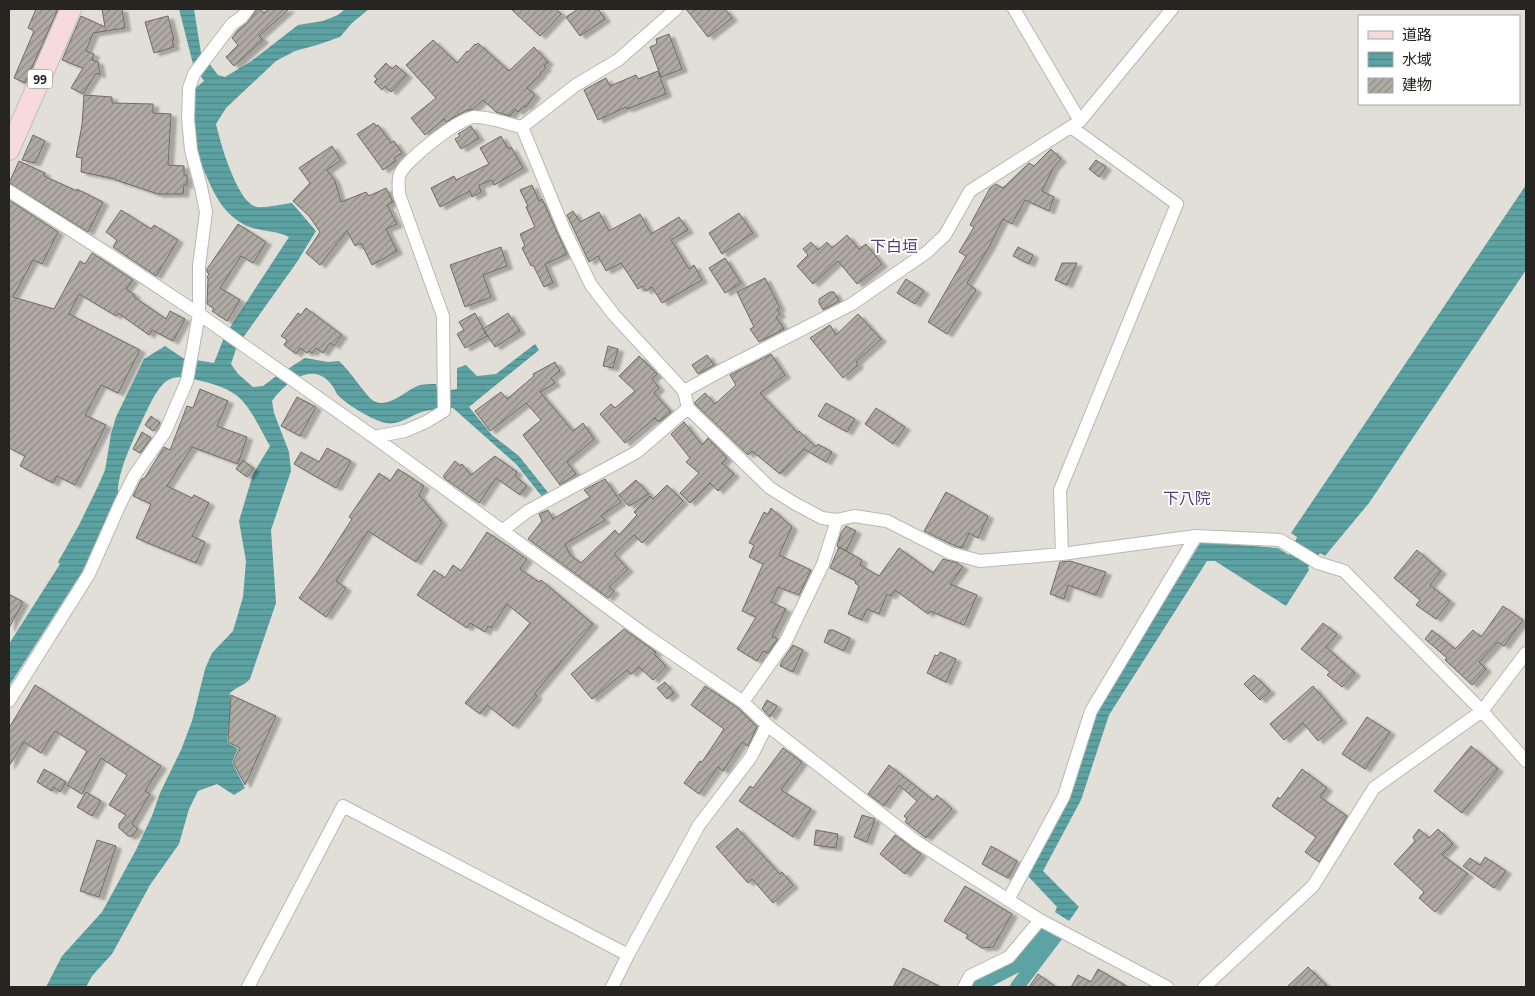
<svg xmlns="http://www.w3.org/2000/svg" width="1535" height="996" font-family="'Open Sans','Noto Sans JP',sans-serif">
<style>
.water{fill:url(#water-rules)}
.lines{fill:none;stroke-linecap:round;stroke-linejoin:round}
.canal{stroke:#5da3a4;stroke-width:14}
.building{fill:url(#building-hatch);stroke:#706b65;filter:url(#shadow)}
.minor-casing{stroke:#bab8b0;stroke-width:14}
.primary-casing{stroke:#bebebd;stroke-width:22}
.minor{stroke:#fff;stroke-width:12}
.primary{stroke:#f7dadc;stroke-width:20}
.labels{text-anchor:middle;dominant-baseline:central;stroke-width:4;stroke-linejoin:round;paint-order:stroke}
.shield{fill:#fff;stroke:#676664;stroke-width:1}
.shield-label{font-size:12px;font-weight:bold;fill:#262522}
.quarter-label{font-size:16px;fill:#503d7a;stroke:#fff}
</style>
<defs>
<pattern id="water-rules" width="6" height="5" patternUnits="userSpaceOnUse" patternTransform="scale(1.25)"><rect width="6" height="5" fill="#5da3a4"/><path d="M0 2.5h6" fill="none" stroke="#4d8585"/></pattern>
<pattern id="building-hatch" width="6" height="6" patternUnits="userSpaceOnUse" patternTransform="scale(1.25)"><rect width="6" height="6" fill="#afaaa3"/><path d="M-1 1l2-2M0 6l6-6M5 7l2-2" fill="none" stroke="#8e8a84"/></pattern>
<filter id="shadow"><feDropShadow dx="5.5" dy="3" stdDeviation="1" flood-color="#0004"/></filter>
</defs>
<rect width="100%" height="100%" fill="#e1dfd7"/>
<path class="water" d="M179 9H194L201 53 218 75 225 77 250 62 298 25 323 21 338 15 345 9H369L352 23 340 37 317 45 295 51 276 61 226 108 216 124C220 141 237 203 257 207 265 208 283 204 292 203L316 231 297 262 237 346 231 364 238 374 253 387 263 386 275 377 305 358 328 362 339 361C352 373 360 388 371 399 386 412 407 389 420 385 425 384 431 384 436 384L438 392 457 389V368L466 365 477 376 496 374 535 344 539 350 469 407 492 435 519 456 550 495 543 498 517 465 453 408C444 409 435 409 426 411 413 413 400 426 386 423 374 421 345 404 337 394 335 391 334 387 331 384 312 360 285 383 272 401L274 413 289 452 291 471 271 530 276 603 250 679C245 685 236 687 230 693V719L227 742 238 749 232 762 245 788 234 795 217 784 198 791 189 809 179 844 150 885 112 954 92 976 86 987H46L62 956 102 912 136 850 152 816 160 793 181 750 192 721 205 669 212 653 233 631 243 597 246 561 239 521 253 474 270 446C262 432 249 404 236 395 225 387 211 383 197 380 188 377 176 375 168 380 155 388 145 416 138 429 130 447 117 475 118 494L82 572 9 686V644L60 564 58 562 79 525 98 486 105 470 111 434 116 417 144 359 165 346 183 358 214 363 225 335 289 237C275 230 259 232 245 225 227 216 217 200 209 182 206 174 201 166 198 158 191 136 193 112 193 90L204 81 193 64Z
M1526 185V270L1369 503 1325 556 1320 553 1308 567 1309 570 1286 606 1215 561H1207L1109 715 1081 800 1043 871 1079 907 1069 921 1055 912 1057 907 1027 875 1097 711 1201 542 1278 548 1289 555 1297 537 1291 533Z"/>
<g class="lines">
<path class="canal" d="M975 987 1016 966 1046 927 1057 934 1017 987"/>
</g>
<path class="building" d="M36 9H58L25 83 14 78 34 31 28 28Z
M102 9H122L125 28 93 33 86 51 94 54 92 60 98 62 100 75 96 73 83 94 71 88 83 68 62 60 81 16 105 27Z
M257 9H260L264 13 269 9H289L259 36 263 40 234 66 226 57 238 45 232 38 238 30 248 22Z
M511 9H556L561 14 540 36Z
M578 9H598L605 19 580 36 566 17Z
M686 9H725L732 18 708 37Z
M168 16 174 40H172L174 47 154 53 145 22Z
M669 34 682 69 661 77 650 47 657 44 656 39Z
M433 40 457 63 467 51 468 52 475 44 476 45 478 43 509 71 534 47 548 62 544 66 546 68 540 73 541 74 527 88 535 95 526 107 524 106 518 112 515 109 510 116 496 112 483 100 473 109 465 111 446 122 444 119 425 135 411 118 436 98 406 65Z
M386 63 392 69 396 65 407 75 391 92 385 86 382 90 374 82 377 79 374 76Z
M658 71 666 94 627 109 626 107 598 120 584 90 606 78 610 86 636 75 638 79Z
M84 95 112 97V103L153 104V113L171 114 168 165 184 166V175H187V185H184L183 194H158L116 180V179L81 172 82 158 76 157 82 125Z
M374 123 376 126 378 125 391 143 394 141 402 153 394 158 396 161 383 170 357 134Z
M471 126 479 138 461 149 455 139 460 136 458 134Z
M33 135 45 141 35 163 22 160Z
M501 136 508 149 511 147 523 168 494 185 492 180 479 185 481 192 472 197 470 191 440 207 431 188 454 176 456 180 489 164 480 148Z
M332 146 341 160 327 170 335 181 341 202 366 192 369 196 386 188 393 202 387 205 397 224 386 229 397 251 372 265 361 243 355 246 347 231 320 265 306 253 320 232 309 216 293 201 310 183 299 168Z
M1051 149 1061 159 1053 168 1042 191 1054 197 1049 211 1025 200 1012 224 1003 219 989 247 967 283 976 290 947 334 928 322 966 256 959 252 974 227 970 225 990 188 996 184 1003 188 1029 163 1034 166Z
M1096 160 1106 167 1099 177 1089 169Z
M19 161 45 173 44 176 77 191V189L103 202 88 232 9 183Z
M532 185 539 201 542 199 567 254 545 264 553 283 544 287 533 265 531 266 522 248 525 246 520 234 535 227 526 207 528 206 520 190Z
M9 200 58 232 42 264 33 260 13 297 54 309 80 261 85 264 92 253 133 280 126 289 135 295 134 297 166 319 170 311 185 319 173 341 152 330 149 335 118 313 116 316 79 294 69 314 140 350 118 393 101 385 85 415 106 425 75 485 57 476 53 483 20 466 25 456 9 448Z
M121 210 151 229 154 225 178 240 156 276 113 247 117 240 106 232Z
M573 211 580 222 599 212 609 231 640 214 651 234 679 217 688 230 671 240 689 269 694 265 702 280 662 303 652 287 646 291 642 286 638 289 621 263 606 271 598 256 589 262 567 215Z
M739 213 753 233 722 254 709 233Z
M238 224 266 242 253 263 241 256 220 288 240 300 227 321 212 311 214 309 207 304 208 279 207 277 209 274 207 272V269Z
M847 235 859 249 866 244 882 264 857 284 838 261 813 284 797 266 808 255 803 249 811 242 818 250 827 242 832 248Z
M501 247 507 266 483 275 491 297 465 307 450 265Z
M1018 247 1033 255 1029 264 1013 256Z
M725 258 741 283 725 293 709 268Z
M1062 263H1077L1067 285 1055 280Z
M765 278 780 308 777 309 780 314 776 317 784 329 759 342 750 329 754 327 737 292Z
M906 279 924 291 915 304 897 293Z
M830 292H834L839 301 823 310 819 303V299Z
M306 308 342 335 334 346 330 343 323 353 316 348 312 353 309 351 307 353 300 348 296 354 284 345 287 340 281 336 298 313 301 315Z
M475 313 487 336 465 348 457 334 464 330 459 322Z
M508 313 520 331 495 347 483 329Z
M858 314 881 339 856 362 858 365 843 378 810 338 830 325 836 335Z
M608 346 618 349 613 368 603 366Z
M771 354 785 375 760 393 798 433 799 431 816 447 818 444 832 452 826 462 804 449 780 474 752 451 748 455 695 404V402L705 393 715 404 736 385 730 375Z
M707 355 714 365 698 374 692 365Z
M639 356 657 374 652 379 659 388 654 393 671 412 659 422 655 418 625 443 600 414 611 404 615 408 635 391 619 376Z
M555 362 560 371 551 378 555 383 540 392 573 431 583 423 594 439 567 462 576 474 560 485 523 435 541 420 526 403 490 431 475 411 501 392 507 399 534 376 533 374Z
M200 389 228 401 217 426 247 437 238 464 192 447 167 486 192 498 194 495 209 503 192 536 205 542 196 563 136 538 151 504 133 496 141 480 143 478 144 479 164 447 170 450 187 406 193 408Z
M297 397 316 407 300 436 281 426Z
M826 403 855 419 847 432 818 416Z
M876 408 905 427 893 444 865 424Z
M151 416 160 423 153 431 145 425Z
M684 422 702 445 708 438 727 458 722 463 734 474 718 491 710 483 690 503 680 493 699 473 686 462 690 458 671 434Z
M142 432 151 438 140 453 133 449Z
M327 448 351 461 336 488 294 464 301 452 319 462Z
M495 456 517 472 515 476 527 486 520 495 496 478 479 503 444 478V475L455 461 461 466 462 464 471 475Z
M243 460 254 469 247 477 236 469Z
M398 469 424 486 419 495 442 522 416 562 368 531 336 581 346 588 326 617 299 598 319 570 352 519 349 517 379 473 390 481Z
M605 479 621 502 601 516 605 520 565 544 570 555 581 563 615 530 619 535 637 515 634 512 650 496 653 499 667 485 683 501 642 543 634 535 614 554 628 569 609 587 614 591 608 598 528 539 542 521 539 514 548 510 553 519 590 497 584 490Z
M636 480 649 494 629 506 619 495Z
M946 492 988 516 978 538 969 533 962 548 953 545 924 531Z
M771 508 792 527 779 555 811 570 799 595 778 587 771 602 786 609 772 636 778 639 768 653 763 651 757 661 737 649 756 617 742 611 763 564 749 557 754 545 749 543 764 512 768 514Z
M846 526 856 531 846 551 837 546 841 533Z
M487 532 527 559 520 569 539 582 541 580 593 624 534 694 537 696 513 726 487 705 480 714 465 703 530 623 507 604 491 628 488 626 485 632 470 623 467 628 417 595 434 570 445 578 453 565 461 571Z
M839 547 862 560 860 565 879 576 899 548 933 573 943 559 958 563 963 567 950 584 977 595 964 625 930 611 928 614 895 590 891 596 887 594 879 614 867 609 862 620 848 614 859 586 855 583 856 581 830 568Z
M1417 550 1441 571 1430 585 1450 601 1436 619 1416 605 1420 600 1394 578Z
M1070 561 1106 572 1096 595 1068 585 1064 599 1050 594 1060 562Z
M9 594 23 602 9 628Z
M1503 606 1523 620 1504 646 1498 642 1479 662 1486 669 1472 685 1445 660 1447 658 1425 639 1432 630 1455 649 1473 630 1481 637Z
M1323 623 1337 634 1326 647 1355 673 1342 687 1327 675 1330 672 1301 649Z
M624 629 656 652 654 654 666 666 653 680 639 667 631 674 627 670 592 699 571 674Z
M829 630H833L850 638 844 651 824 642Z
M793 645 803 650 793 672 780 666 782 661Z
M940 652 956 659 946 682 927 673 935 655 938 656Z
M1254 675 1270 691 1260 700 1244 684Z
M665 682 674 693 667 699 657 688Z
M35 685 161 766 145 791 150 794 132 824 138 829 132 836H128L119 828V824L126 815 109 805 127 775 101 758 82 794 67 785 87 751 55 731 41 753 24 742 9 766V728Z
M705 686 738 708 757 727 748 746 742 742 723 771 718 767 699 794 684 783 700 761 702 762 724 729 691 705Z
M1313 686 1342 720 1318 741 1303 723 1284 740 1270 724Z
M231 695 276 716 245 785 233 762 240 748 228 742Z
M767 700 777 706 770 717 762 709Z
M1367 717 1390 732 1365 769 1342 754Z
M1471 746 1498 769 1462 813 1434 791Z
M783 748 802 762 781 790 811 809 793 837 739 801 750 786 753 788Z
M889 765 933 800 937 795 952 809 926 838 905 822 907 819 904 816 917 801 899 785 884 806 868 794Z
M44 769 66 782 60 792 54 787 52 791 37 782Z
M1302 769 1327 788 1320 797 1347 816 1319 862 1305 852 1316 837 1272 806 1278 797 1280 799Z
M86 792 101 801 92 816 77 807Z
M862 815 875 819 867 842 854 837Z
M737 828 780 874 782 872 793 885 773 903 752 879 748 883 716 847Z
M1419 829 1429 838 1438 829 1453 844 1442 855 1468 874 1435 912 1419 898 1424 892 1394 864 1415 841 1413 837Z
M816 830 838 834 836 848 814 845Z
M895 835 921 854 905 874 880 854Z
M97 840 116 846 99 897 80 891Z
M991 846 1017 861 1008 878 982 864Z
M1485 857 1506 871 1494 888 1463 866 1470 858 1480 865Z
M965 886 1012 914 993 947 982 948 966 938 968 935 944 921Z
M1308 967 1328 987H1287Z
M903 968 941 987H893Z
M1098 969 1128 987H1071L1078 975 1091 982Z
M1038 974 1056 987H1029Z"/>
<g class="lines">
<defs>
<path id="minor" d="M1014 9 1080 121
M522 127 564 229 591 285 614 315 684 391 688 408 770 488 794 503 822 518 837 520 854 516 887 521 950 553 980 561 1062 554 1196 536 1280 540 1318 563 1344 571 1482 711 1526 761
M522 127 576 85 618 60 676 9
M9 191 110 255 199 314 374 437 647 636 743 702 767 725 917 842 1040 920 1167 987
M684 391 726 368 852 304 927 252 945 235 970 191 1080 121 1172 9
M374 437 405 431 426 422 444 411 443 316 399 194C399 187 397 178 401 172 409 158 461 116 476 117 491 117 507 124 522 127
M503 530 528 511 637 452 688 408
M1062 554 1060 490 1177 204 1071 127
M9 701 89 574 120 504 134 476 165 432 187 381 199 314V266L206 212 201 187 191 150 188 119 189 88 194 74 232 24 242 17 248 9
M743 702 786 641 823 564 837 520
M1008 900 1064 796 1091 711 1196 536
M248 987 343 806 628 955
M612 987 628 955 699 825 751 757 767 725
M964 987 970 976 1009 957 1040 920
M1204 987 1313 886 1374 788 1482 711 1526 653"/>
<path id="primary" d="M9 150 71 9"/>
</defs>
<use href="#minor" class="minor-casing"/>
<use href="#primary" class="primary-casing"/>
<use href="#minor" class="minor"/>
<use href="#primary" class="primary"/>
</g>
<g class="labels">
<rect class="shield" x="27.5" y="69.5" width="25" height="19" rx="4"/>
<g class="shield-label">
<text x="40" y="79">99</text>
</g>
<g class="quarter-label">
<text x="894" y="246">下白垣</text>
<text x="1187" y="498">下八院</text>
</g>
</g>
<rect width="1535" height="996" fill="none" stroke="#262522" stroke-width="20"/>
<rect x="1358" y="15" width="162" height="90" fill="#ffffff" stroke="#a8a8a7"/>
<rect x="1368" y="31" width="25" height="8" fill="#f7dadc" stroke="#a8a8a7"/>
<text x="1402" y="40" font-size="15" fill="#262522">道路</text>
<rect x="1368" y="52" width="25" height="15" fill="url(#water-rules)" stroke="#a8a8a7"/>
<text x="1402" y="65" font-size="15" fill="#262522">水域</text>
<rect x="1368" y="78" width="25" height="15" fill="url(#building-hatch)" stroke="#a8a8a7"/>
<text x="1402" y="90" font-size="15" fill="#262522">建物</text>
</svg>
